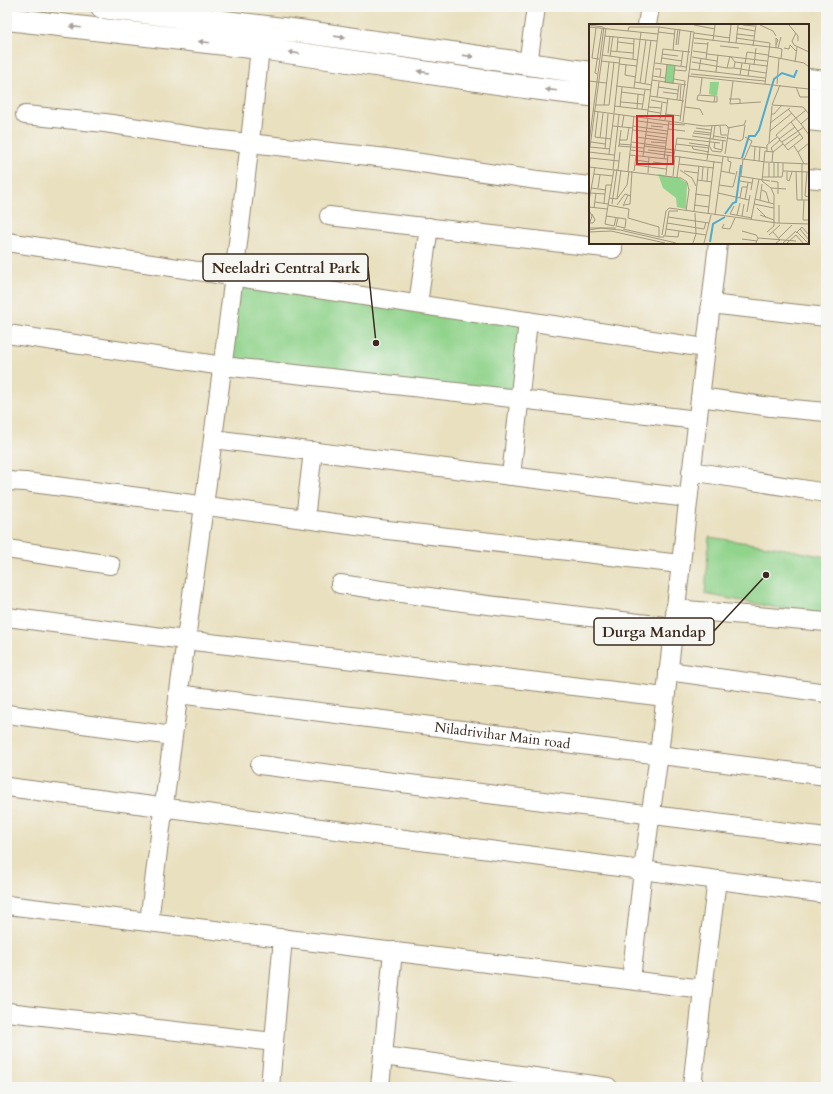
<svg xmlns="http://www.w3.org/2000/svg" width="833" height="1094" font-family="Cardo,serif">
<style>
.green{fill:#90d38b;stroke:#667e54}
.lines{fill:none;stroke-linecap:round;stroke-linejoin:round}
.minor-casing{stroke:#92856e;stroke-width:20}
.tertiary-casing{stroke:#92856e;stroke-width:24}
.minor{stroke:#fff;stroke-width:18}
.tertiary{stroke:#fff;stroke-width:22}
.oneway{fill:#a79f9a}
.labels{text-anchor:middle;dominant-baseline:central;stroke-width:4;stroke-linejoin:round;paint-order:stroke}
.street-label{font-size:14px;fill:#3b2a1e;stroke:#f6f6f2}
.inset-river{fill:none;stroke:#4fabcd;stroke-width:2}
.inset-road{fill:none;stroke:#a3977f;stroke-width:1}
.view{fill:#d62828;fill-opacity:0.15;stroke:#d62828;stroke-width:2}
.inset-edge{fill:none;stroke:#3b2a1e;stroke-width:2}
.leader{fill:none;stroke:#3b2a1e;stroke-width:1.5}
.callout-dot{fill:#3b2a1e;stroke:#f6f6f2;stroke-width:1.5}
.callout{fill:#f6f6f2;stroke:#3b2a1e;stroke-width:1.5}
.callout-label{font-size:15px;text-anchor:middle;font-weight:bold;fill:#3b2a1e}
</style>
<rect width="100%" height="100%" fill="#f6f6f2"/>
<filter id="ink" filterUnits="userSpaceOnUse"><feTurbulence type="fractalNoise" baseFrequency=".025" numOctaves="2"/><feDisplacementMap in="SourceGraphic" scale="8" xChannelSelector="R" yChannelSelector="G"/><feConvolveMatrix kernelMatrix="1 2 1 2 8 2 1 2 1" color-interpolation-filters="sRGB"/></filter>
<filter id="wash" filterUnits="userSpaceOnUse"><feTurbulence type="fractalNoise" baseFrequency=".012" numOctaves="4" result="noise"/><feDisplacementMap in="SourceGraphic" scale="16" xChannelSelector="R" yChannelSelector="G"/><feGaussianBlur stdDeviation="0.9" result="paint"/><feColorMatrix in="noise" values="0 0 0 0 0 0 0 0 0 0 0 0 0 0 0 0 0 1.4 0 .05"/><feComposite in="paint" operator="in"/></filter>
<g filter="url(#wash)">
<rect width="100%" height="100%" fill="#e9e0bf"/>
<path class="green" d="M234 276 528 321 520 399 223 366Z
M709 537 780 548 826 557V617L705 594Z"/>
</g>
<g filter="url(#ink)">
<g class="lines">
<defs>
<g id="minor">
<path d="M647 25 650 7"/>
<path d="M528 64 536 7"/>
<path d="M808 78 826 80"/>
<path d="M25 115 105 123 212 139 387 158 537 180 590 186"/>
<path d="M808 178 826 180"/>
<path d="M329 216 613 249"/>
<path d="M7 242 705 348"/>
<path d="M418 304 429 227"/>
<path d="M710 304 826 317"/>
<path d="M7 334 223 366 520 399 697 420"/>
<path d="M700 397 771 407 826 412"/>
<path d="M213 439 688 498"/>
<path d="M691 471 826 493"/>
<path d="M511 476 528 321"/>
<path d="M7 481 25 482 305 519 379 529 680 564"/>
<path d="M305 519 313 451"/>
<path d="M7 549 111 565"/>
<path d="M340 584 463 602 673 627"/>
<path d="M675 609 826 622"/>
<path d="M7 617 185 640 665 697"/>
<path d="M668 671 826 693"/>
<path id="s1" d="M178 694 826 776"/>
<path d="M7 714 173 736"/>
<path d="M260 765 826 837"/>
<path d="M7 787 826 894"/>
<path d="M7 905 703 989"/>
<path d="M149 922C185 631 230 340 260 48"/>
<path d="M631 980 643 870 659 754 718 243"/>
<path d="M7 1012 274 1042"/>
<path d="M383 1056 608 1087"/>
<path d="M270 1087 283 938"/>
<path d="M380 1087 393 951"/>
<path d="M692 1087 703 989 717 880"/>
</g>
<path id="tertiary" d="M102 7 299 31 590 73
M7 19 260 48 525 87 590 95
M808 98 826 100
M808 119 826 121"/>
</defs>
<use href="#minor" class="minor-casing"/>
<use href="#tertiary" class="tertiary-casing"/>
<use href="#minor" class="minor"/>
<use href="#tertiary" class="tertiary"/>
</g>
<defs><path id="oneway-solid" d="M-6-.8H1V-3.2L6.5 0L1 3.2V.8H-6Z"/></defs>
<g class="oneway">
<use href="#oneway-solid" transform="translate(75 27) rotate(-173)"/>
<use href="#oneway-solid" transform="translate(340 37) rotate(8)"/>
<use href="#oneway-solid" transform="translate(204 42) rotate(-173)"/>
<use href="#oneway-solid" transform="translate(294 53) rotate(-172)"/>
<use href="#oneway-solid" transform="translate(468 56) rotate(8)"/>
<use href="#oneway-solid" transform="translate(423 72) rotate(-172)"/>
<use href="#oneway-solid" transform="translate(551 90) rotate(-173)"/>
</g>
</g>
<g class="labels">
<g class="street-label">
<text stroke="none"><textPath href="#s1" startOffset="327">Niladrivihar Main road</textPath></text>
</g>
</g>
<g transform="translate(589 24)">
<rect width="220" height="220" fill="#e9e0bf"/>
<path d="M78 40 86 41 84 60 76 59ZM121 58H130L128 72 120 70ZM69 150 90 154 98 159 97 185 88 183 87 174 74 164Z" fill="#90d38b"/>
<path class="inset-river" d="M153 134 160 112H166L170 106 185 55 193 49 205 53 208 46M136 190 144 179 147 178 152 141M121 218 124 200 136 193"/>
<path class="inset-road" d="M0 1 14 3M105 1 126 5M154 1 166 2M171 1 184 7 187 12M200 1 209 12V17M0 3 69 10M7 4 3 34 10 35M149 4 166 7M39 7 40 3H70M69 8 85 10M105 9 141 14M207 9 203 17 205 21 220 28V31M148 10 165 12M16 12 68 17M105 14 189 24 192 13M147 14 181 19 176 60M124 17 126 1M29 18 45 20M105 19 119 20M140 19 142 1M147 19 149 1M87 21 89 5M89 21 91 5M131 22 150 24M164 22 167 1M187 24V21L189 16 187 14V21M189 24 193 25 192 35M195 24 200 25 201 21 207 27M84 26 86 5M22 27 44 29M28 27 29 13M104 27 118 29M19 29 21 12M73 30 89 32M118 30 178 37M13 31 49 36M21 32 24 12M179 32 215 39 220 43M103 33 128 37M73 34 93 37M44 35 45 15M117 35 119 18M12 37 30 39M103 38 138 44 141 32M146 38 178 42M206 38 208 23M66 39 97 43M72 39 74 25 101 28M30 40 48 42M156 40 158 28 179 31M37 41 36 51 47 53M165 41 167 24M92 42 94 27M138 44H145L146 38 142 33M145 44 177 49M66 45H72L71 53M101 45 176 54M86 46 97 47 102 7M110 46 112 34M127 48 129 31M8 50 6 49 13 5M102 50 176 57M151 51 153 39M64 52 76 54M99 52 220 65M159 52 161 40M85 55 96 57 91 97M63 56 97 61M0 57 17 59M144 57 141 80 172 78M46 58 63 61M51 59 57 16M76 59 78 40M56 60 62 16M84 60 86 41M188 60 190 34M191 61 183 81 214 83 220 90M27 62 62 66M69 63 89 66M207 63 211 73H220M45 64 52 8M32 68 55 71M74 68 89 70M111 70 113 54M61 72 95 77M68 73 70 58M140 75H151V80M62 76 78 79M88 76 90 61M91 76 92 61M32 78 54 80M125 78 126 72 109 71 108 76 115 77 123 78H128V72M7 81H20L25 38M15 81 20 38M25 82 59 86M31 83 33 63M60 83 72 84M96 83 111 85 114 91M48 85 49 70M53 85 56 66M199 85 212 100M4 87 115 102 137 101 140 104 136 130M59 87 71 89M9 88 6 113 22 115M25 89 31 33M76 90 92 92M182 90H185L193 81M220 93 212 100 220 111M58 94 70 3 105 8M71 95 73 79M76 96 79 74M49 97 79 101M94 98 105 8M202 98 214 114 199 126 187 111ZM202 98 217 86M181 99 201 84M79 100 96 101M24 102 44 104M44 102 78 107M62 102 74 103M131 102 132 111H138M33 103 35 91M107 104 122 106M138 104 155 101 157 96M79 105 96 107M44 106 78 110M105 107 122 109M181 107 203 89M104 109 122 111M57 111 78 114M103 112 137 117M125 112 137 114M47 113 77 117M11 114 14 89M138 114 151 117 154 115 156 101M124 115 126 102M190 115 206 103M30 116H38L40 103M2 118 16 120M43 118 77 123M62 118 77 119M126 118 125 124 133 126 134 116M193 118 215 103M0 119 15 3M100 119 121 122M180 119 183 82M30 120 43 121M87 120 120 124M29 122 42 123M30 122 32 106M55 122 177 138 220 140M103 122 104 125 120 128M162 122 178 124M195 122 211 110M205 122 209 128 220 119M1 123 21 125M42 123 55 124M121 123 123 127 132 128 133 126M16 125 19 90M42 126 133 139M59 126 86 129M0 128 25 131M178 128V121L188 113M209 128 215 140M0 130 17 4M20 130 25 90M41 131 78 135M85 131 88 114 131 119M54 132 59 94M139 133V137L142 138 140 149M75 135 80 97M47 136 60 138M118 136 123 102M155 136 163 117 156 113M165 137 166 123M170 137 171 123M64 138 78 140M183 138 184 128 194 120M180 139V153M194 139V147L220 148M90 140 125 144M213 140V176M46 141 77 145M0 143 92 154 98 158 100 166 97 187M0 143 1 134 30 137M24 145 30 91M25 145 16 200 25 202 27 194M29 146 31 128M91 146 103 154 107 162M39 147 45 92M45 147 47 132M95 147 109 149M132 147 146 150M198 148V156L200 157 203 148M207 148 208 176H220M218 148 216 172 220 173M59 149 60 133M5 150 24 152M77 151 79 131M84 152 86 132M150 152 181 157M152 152 154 135M88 153 91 132M173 153H193L194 147M185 153V139M189 153V139M108 156 123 158M113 156 114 143M118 157 119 144M151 157 163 159M182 157 189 158V170M130 161 144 163 148 147M2 164 17 166M9 164 11 151M182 164 197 165M162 166 164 154M173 166 177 168 180 178M1 169 16 170M129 169 160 176M106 170 121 172M20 174 28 175 32 146M151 174 153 163H158M28 175 38 161 40 147M156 175 159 159M166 175 185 180M171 176 173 160M215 176 214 196H220V193M0 177 6 143M6 178 19 180M15 179 17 161H23M23 180 28 145M165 180 185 184M19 181 40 185 39 194 70 203V213H75M28 181 36 170 42 172M35 181 41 180 43 147M105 181 120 183M34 182 39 171M145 182 141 190 163 194M0 183 18 185M5 184 7 169M168 184 177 193M105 188 110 142M158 188 161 171M119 190 125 137M126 191 134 133M148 191 151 179M171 191 185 196M17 192 37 195 36 204 27 202 29 194M153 192 155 180M79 193 120 199M162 196 170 155M185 198V171L182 164 173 157 176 127 184 128 182 124 191 116M1 199H4L6 196 3 190M78 199 115 205 117 198M190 199V181M135 200 133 204 141 205 146 194M0 201 3 192 1 188M0 204H27M34 205 70 213M77 205 117 211M211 205 220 216M0 206 12 204 31 206 87 219M153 207 167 211 169 214 167 219M0 208 22 207 76 219M178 208 185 202V197M184 208 191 216 187 219M208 208 219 219M207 209 213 203 220 211M73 211 77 187 80 184 188 199 220 200M180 211 191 201M74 212H76L80 187H89M76 212 89 213 90 207M169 214 207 217M190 214 203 201M153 215 168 217M104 219 107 210 106 189M115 219 122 191M194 219 207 207M198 219 207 211 214 219"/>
<path class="view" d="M48 92H84V140H48Z"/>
<rect width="220" height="220" class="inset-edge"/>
</g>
<path class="leader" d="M376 343L368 267M766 575L714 631"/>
<g class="callout-dot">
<circle cx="376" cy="343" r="4"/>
<circle cx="766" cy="575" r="4"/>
</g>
<g class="callout">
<rect x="203" y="254" width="165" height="27" rx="4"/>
<rect x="594" y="618" width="120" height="27" rx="4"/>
</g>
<g class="callout-label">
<text x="286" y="273">Neeladri Central Park</text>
<text x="654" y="637">Durga Mandap</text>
</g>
<rect width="833" height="1094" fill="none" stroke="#f6f6f2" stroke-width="24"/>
</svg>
